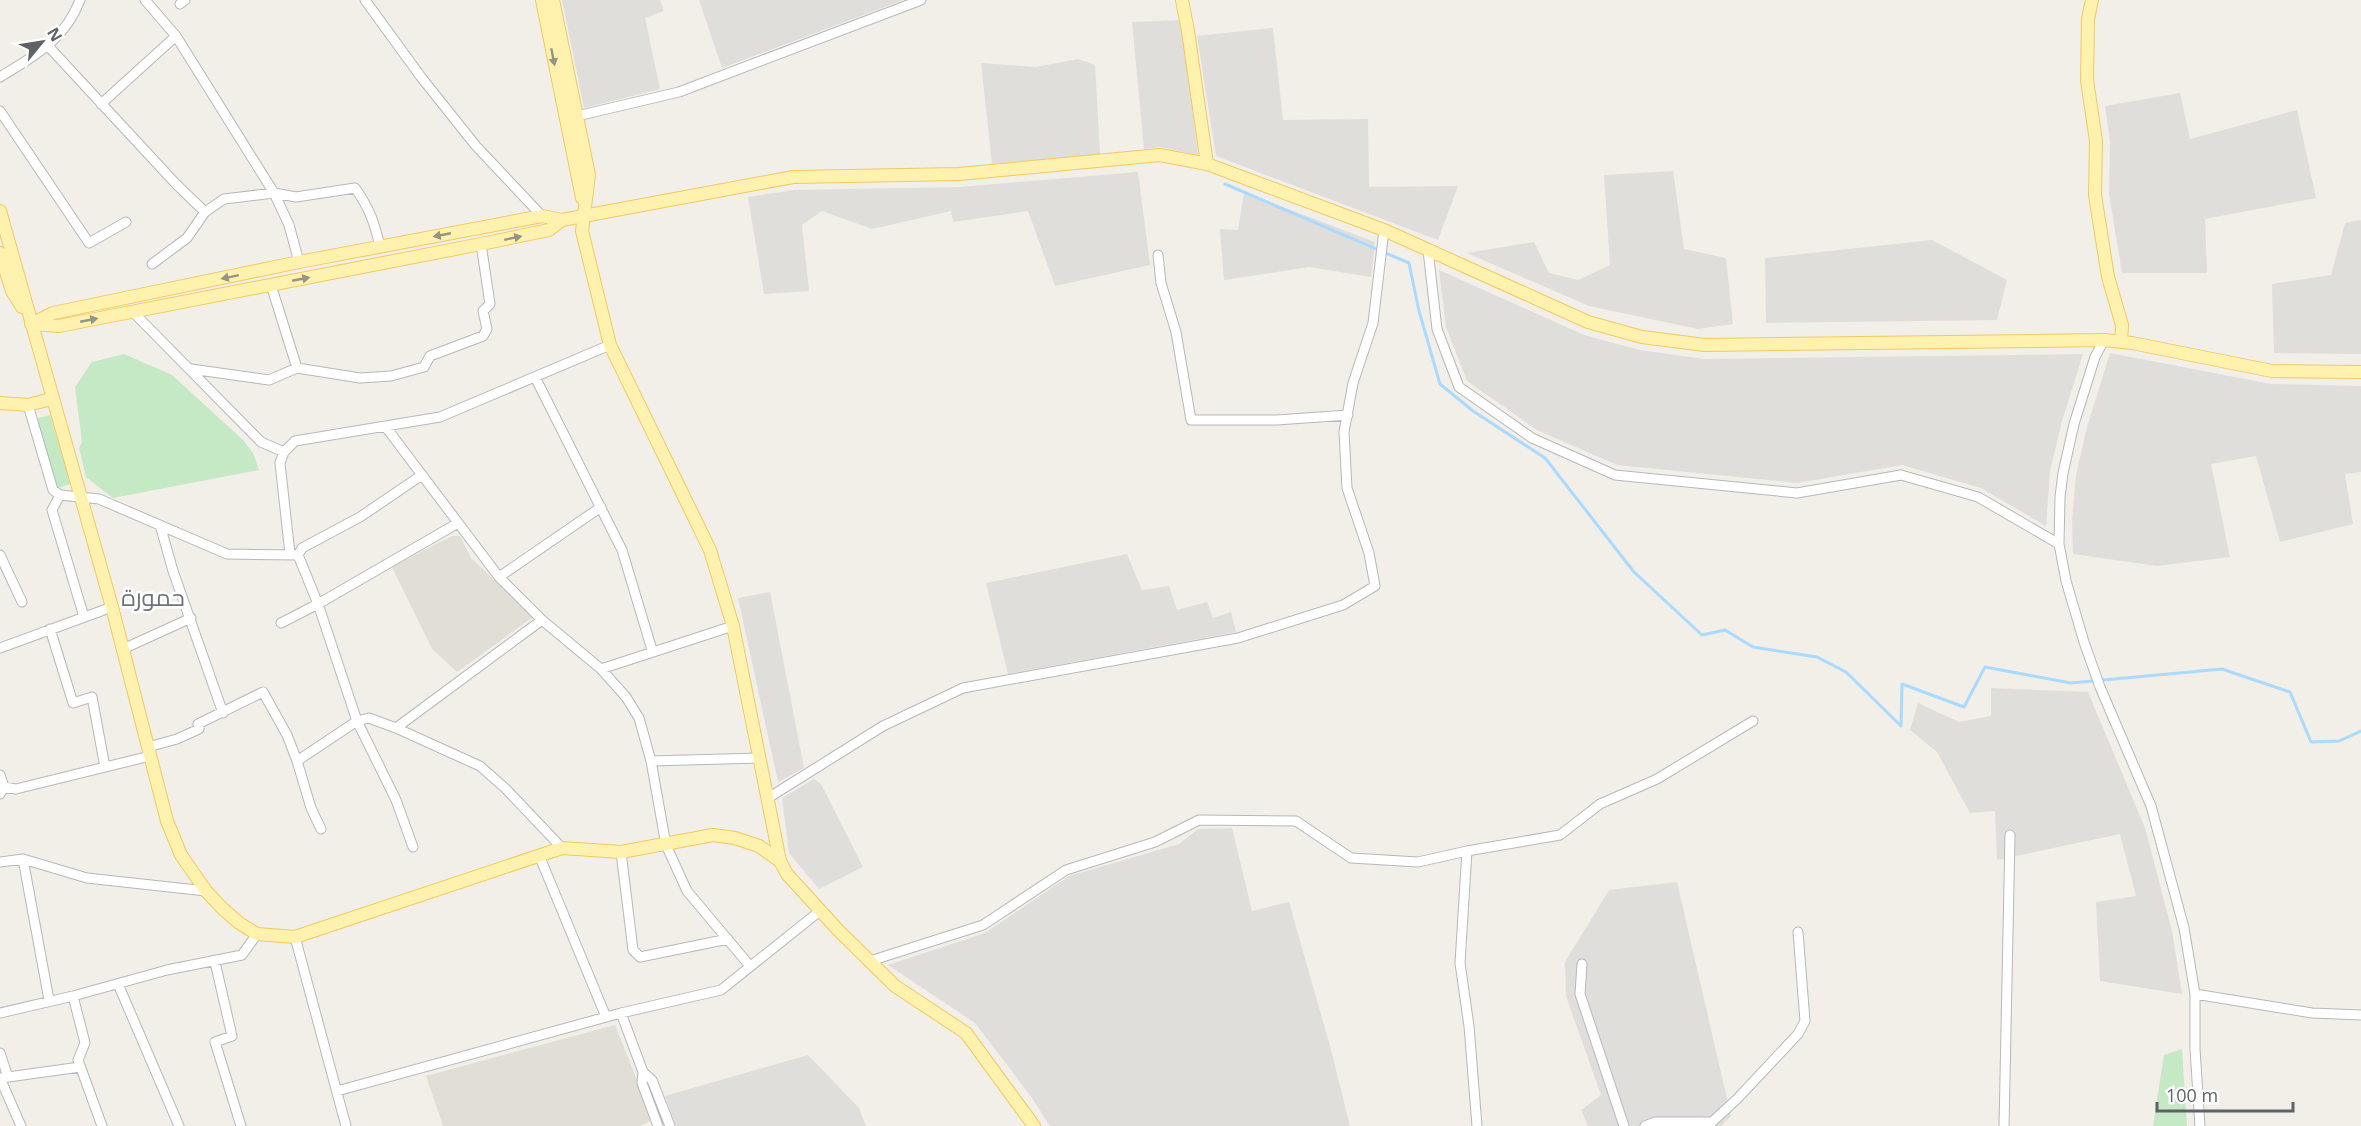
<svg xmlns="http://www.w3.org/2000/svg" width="2361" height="1126" font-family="'Open Sans',Cairo,sans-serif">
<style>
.industrial{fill:#e0deda}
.education{fill:#e1ded6}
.green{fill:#c5e8c5}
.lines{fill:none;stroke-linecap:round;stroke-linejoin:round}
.stream{stroke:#aadaff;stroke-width:3}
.minor-casing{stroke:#b5b8bc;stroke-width:11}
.major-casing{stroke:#f2c960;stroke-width:14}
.minor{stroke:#fff;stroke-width:9}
.major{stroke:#fff2af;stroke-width:12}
.oneway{fill:#979581}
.labels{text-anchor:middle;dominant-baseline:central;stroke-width:5;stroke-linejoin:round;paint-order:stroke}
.quarter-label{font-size:24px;fill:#70757a;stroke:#fff}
</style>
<rect width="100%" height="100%" fill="#f1efe8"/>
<path class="industrial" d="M562 0H660L664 11 645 18 660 89 584 108Z
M699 0H903L722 68Z
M1181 20 1198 155 1160 147 1144 149 1132 22Z
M1273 28 1283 120 1368 119 1369 187 1458 186 1438 240 1216 156 1197 36Z
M1078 59 1095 65 1100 154 992 164 981 63 1036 67Z
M2180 93 2190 139 2297 110 2316 198 2205 219 2207 273H2122L2109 194 2110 141 2105 106Z
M1673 171 1684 249 1726 258 1733 324 1698 329 1589 306 1467 253 1534 242 1549 273 1578 280 1610 265 1604 175Z
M1138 172 1150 265 1055 286 1028 211 953 222 951 211 872 229 822 211 802 225 809 291 764 294 748 197 794 190 960 187Z
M1244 192 1375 242 1371 277 1309 267 1224 280 1220 229 1238 230Z
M2361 220V354L2274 353 2272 284 2331 275 2345 223Z
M1932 240 2007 280 1997 320 1766 323 1765 258Z
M1439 270 1584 335 1640 350 1704 359 2083 354 2062 421 2050 471 2046 526 1981 488 1902 465 1797 483 1617 465 1537 430 1467 381 1446 327Z
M2110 353 2271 384 2361 386V472L2345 474 2353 524 2280 542 2256 456 2211 464 2230 557 2157 566 2073 554 2072 521 2076 475 2087 427Z
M1127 554 1142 590 1169 586 1177 610 1207 602 1213 618 1231 612 1236 632 1008 674 986 583Z
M770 592 804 768 778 782 738 598Z
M1991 688 2088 692 2145 828 2172 931 2182 994 2100 981 2096 902 2136 896 2120 834 1997 860 1995 811 1970 813 1937 752 1910 730 1918 703 1959 722 1991 716Z
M814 779 821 784 863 867 819 889 789 853 782 798Z
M1232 828 1252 911 1289 902 1330 1046 1350 1126H1050L1030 1095 975 1023 888 965 985 933 1069 876 1179 844 1198 829Z
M1677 882 1731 1116 1721 1126H1588L1581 1110 1601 1095 1566 996 1565 962 1609 890Z
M808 1055 859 1108 866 1126H676L665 1096Z"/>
<path class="education" d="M452 536H460L471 558 533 617 457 672 432 649 392 567Z
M615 1025 653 1120 640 1126H443L426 1076Z"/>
<path class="green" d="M124 354 172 375 243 440 253 453 259 470 113 498 86 477 79 448 82 442 75 387 92 362Z
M50 415 71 484 57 488 36 419Z
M2182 1049 2187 1126H2153L2164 1055Z"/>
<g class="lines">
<path class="stream" d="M1225 184 1409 263 1419 311 1440 384 1473 411 1545 458 1634 572 1702 635 1725 630 1753 647 1817 657 1846 672 1901 726 1902 684 1964 707 1985 667 2071 683 2222 669 2290 692 2311 742 2339 741 2361 731"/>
<defs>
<path id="minor" d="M145 0 176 36 274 193 289 225 299 262
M365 0 421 77 476 146 542 216
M180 4 185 0
M49 47 176 184 205 212 224 199 274 193 296 197 355 188C369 207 375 224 380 247
M0 77C34 56 65 40 80 0
M101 104 176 36
M0 111 89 243 126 222
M577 116 679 92 921 0
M1428 250 1437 329 1459 387 1532 438 1615 475 1797 493 1901 475 1978 497 2059 544
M1158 255 1161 283 1176 332 1191 420H1277L1348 415
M152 264 187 238 205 212
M271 285 297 368
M132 311 261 442 284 452
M2104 340 2095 357 2074 424 2063 473 2060 497 2059 544 2066 581 2084 642 2100 687 2151 806 2184 928 2195 994V1049L2200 1126
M191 369 269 380 297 368 360 378 391 376 424 367 430 356 483 336 487 329 483 311 490 304 481 244
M535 377 622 550 652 650
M28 405 53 490 60 495 99 499 227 554 298 555 318 604 357 721 369 718 396 728 480 766 506 789 562 848
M385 426 499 577 542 620 601 669 626 697 639 718 651 761 666 845 687 891 750 966
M60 495 52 510 84 617
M160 525 173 571 223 713
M290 554 280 463 284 452 295 441 440 417 610 345
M0 555 22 602
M298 555 302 548 360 517 422 475
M499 577 601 507
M281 623 318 604 458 523
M50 629 73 703 92 697 105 767
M0 648 112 607
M123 649 191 618
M601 669 733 626
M396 728 542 620
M148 747 177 739 199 729 198 724 263 692 287 735 297 761 357 721 396 800 413 847
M297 761 311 808 321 829
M651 761 760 758
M0 775 4 787
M0 794 4 787 16 789 150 756
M768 798 883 726 963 688 1238 638 1343 605 1375 586 1369 553 1347 488 1344 432 1353 383 1373 323 1384 230
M1467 851 1460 963 1469 1026 1477 1126
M621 852 633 950 640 957 728 939
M539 855 606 1017
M23 859 49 1000
M0 862 23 859 87 878 206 891
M295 937 346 1126
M870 961 983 925 1066 870 1155 842 1199 820 1296 821 1351 858 1418 862 1467 851 1560 835 1600 804 1657 779 1753 721
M215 962 232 1036 215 1042 241 1126
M1582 964 1580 994 1624 1126
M118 984 179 1126
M2195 994 2312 1013 2361 1015
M73 996 85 1043 78 1060 102 1126
M0 1013 73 996 167 970 242 955 257 934
M621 1013 643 1072 642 1083 658 1126
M0 1053 8 1077
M643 1072 652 1080 670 1126
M0 1078 21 1126
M1 1078 80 1067
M337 1091 621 1013 721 990 821 910
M1645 1126 1655 1122H1712L1737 1099 1798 1034 1805 1021 1798 932
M2004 1126 2010 835"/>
<path id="major" d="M542 0 582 198
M553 0 589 175 582 231 610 345 710 550 733 626 780 861 787 874 838 930 895 986 966 1033 1034 1126
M1182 0 1188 31 1207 164
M2092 0 2088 19 2087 80 2096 141 2095 195 2108 277 2122 325 2121 342
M0 211 112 607 167 821 181 855 206 891 222 908 239 923 257 934 295 937 562 848 621 852 713 835 735 838 759 846 780 861
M0 253 12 291 22 307
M31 324 53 313 299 262 542 216 562 220 793 177 959 174 1160 155 1207 164 1384 230 1588 322 1642 337 1705 345 2104 340 2132 343 2272 371 2361 372
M33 324 59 326 481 244 549 230 562 220
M0 403 28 405 51 399"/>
</defs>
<use href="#minor" class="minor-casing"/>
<use href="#major" class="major-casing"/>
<use href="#minor" class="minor"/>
<use href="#major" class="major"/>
</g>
<defs><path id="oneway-solid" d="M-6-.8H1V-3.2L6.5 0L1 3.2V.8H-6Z" transform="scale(1.5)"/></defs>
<g class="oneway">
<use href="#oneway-solid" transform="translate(553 57) rotate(79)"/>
<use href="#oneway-solid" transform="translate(442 235) rotate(169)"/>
<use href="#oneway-solid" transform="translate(513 238) rotate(-12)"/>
<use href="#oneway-solid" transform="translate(230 277) rotate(168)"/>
<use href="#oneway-solid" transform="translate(301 279) rotate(-11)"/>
<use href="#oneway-solid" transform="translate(89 320) rotate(-11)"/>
</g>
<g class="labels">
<g class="quarter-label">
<text x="153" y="596">حمورة</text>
</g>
</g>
<g transform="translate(42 42) rotate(60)" stroke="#ffffff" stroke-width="4.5" paint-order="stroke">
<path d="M0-4.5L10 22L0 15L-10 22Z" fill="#5f6368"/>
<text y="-9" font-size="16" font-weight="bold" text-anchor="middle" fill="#5f6368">N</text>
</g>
<path d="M2157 1102v9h136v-9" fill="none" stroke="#5f6368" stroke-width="3"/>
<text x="2166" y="1102" font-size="18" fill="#5f6368" stroke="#ffffff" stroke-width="4.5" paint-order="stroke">100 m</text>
</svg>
